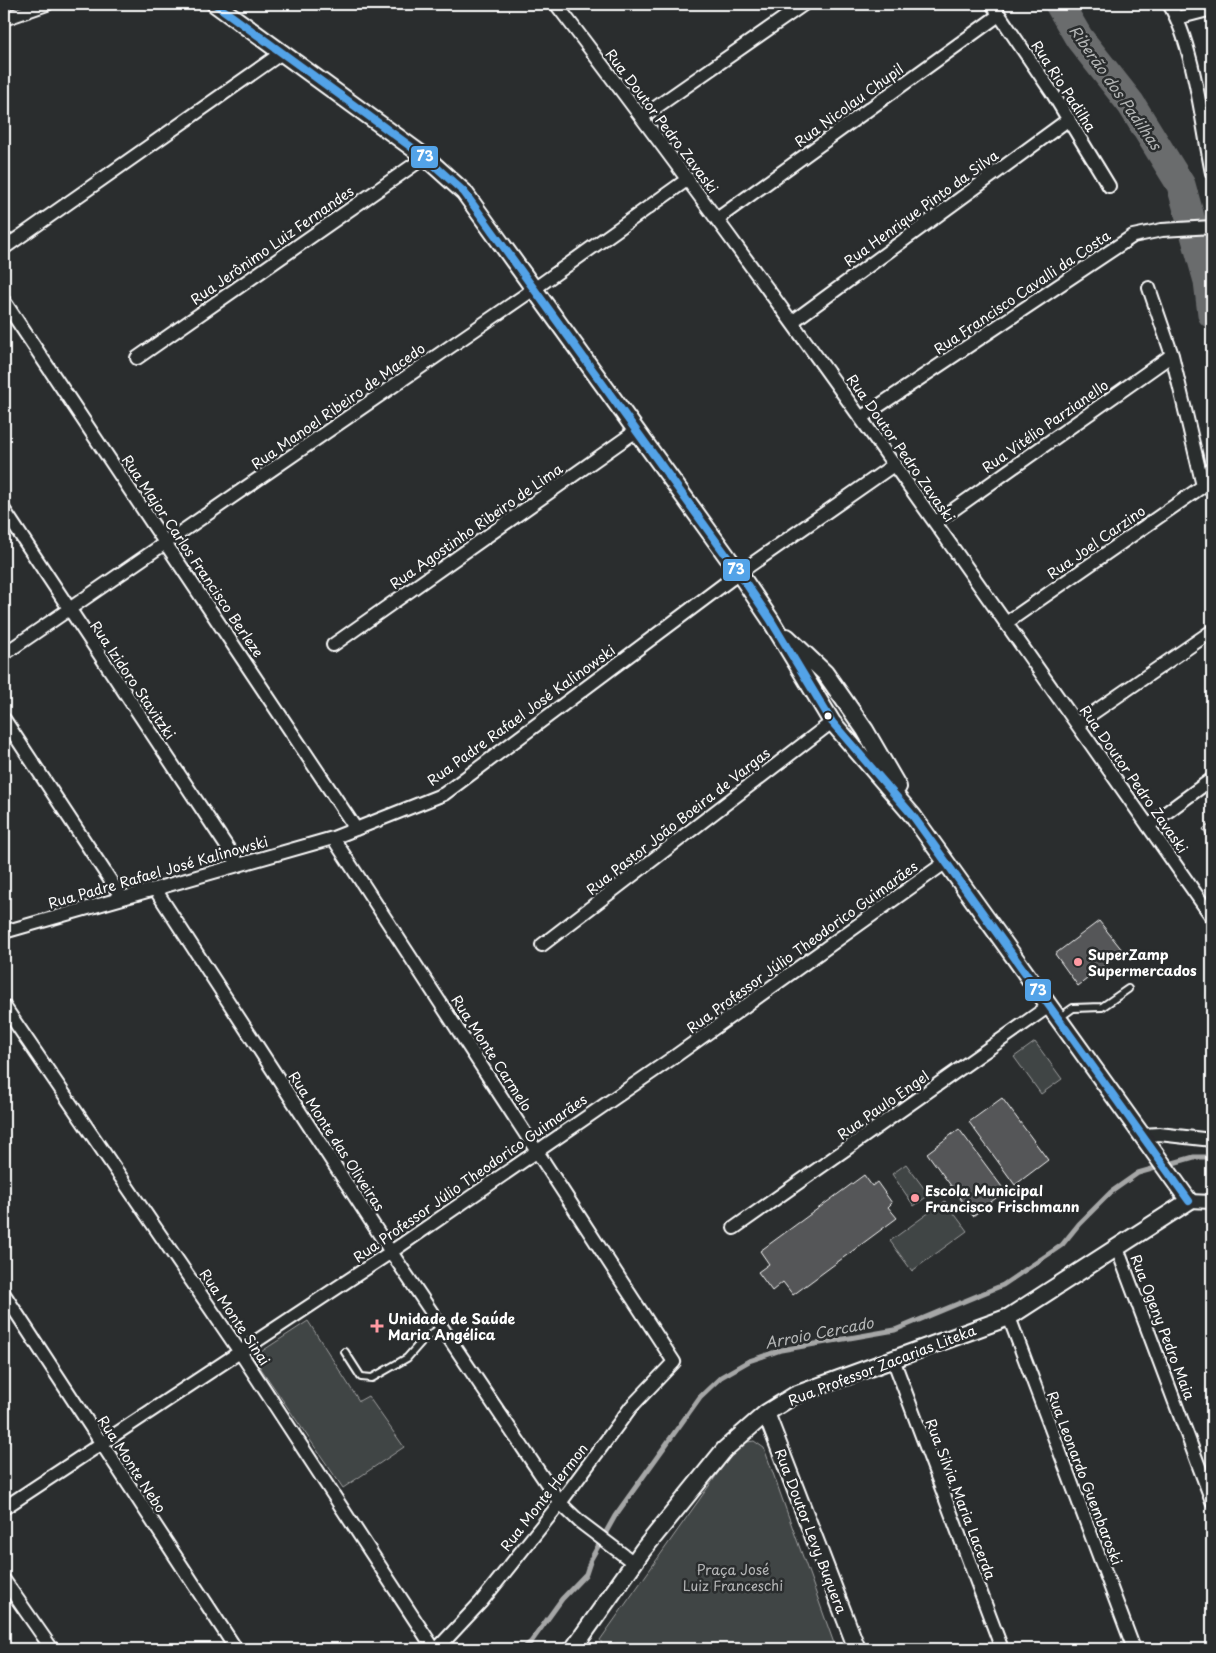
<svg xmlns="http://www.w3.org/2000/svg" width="1216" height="1653" font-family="'Playpen Sans',sans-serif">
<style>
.green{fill:#414445;stroke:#a0a2a2}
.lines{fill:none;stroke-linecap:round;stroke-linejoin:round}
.stream{stroke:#a6a7a7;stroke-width:5}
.river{stroke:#6a6c6d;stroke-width:29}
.building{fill:#555758;stroke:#fff}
.service-casing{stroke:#fff;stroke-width:10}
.minor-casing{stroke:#fff;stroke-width:16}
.tertiary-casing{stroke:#fff;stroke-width:20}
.service{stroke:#2a2d2e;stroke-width:6}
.minor{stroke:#2a2d2e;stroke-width:12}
.tertiary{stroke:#2a2d2e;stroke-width:16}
.bus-1-casing{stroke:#2a2d2e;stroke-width:11}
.bus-1{stroke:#53a3e8;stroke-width:8}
.bus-dot{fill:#fff;stroke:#2a2d2e;stroke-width:2}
.poi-dot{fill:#ff9aa2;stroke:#2a2d2e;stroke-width:2}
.labels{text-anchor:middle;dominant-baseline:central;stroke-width:5;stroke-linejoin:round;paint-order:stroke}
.street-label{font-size:14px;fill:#fff;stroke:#2a2d2e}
.poi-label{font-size:14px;font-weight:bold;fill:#fff;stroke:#2a2d2e;text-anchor:start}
.park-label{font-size:14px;fill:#b3b4b5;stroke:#2a2d2e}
.water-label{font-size:15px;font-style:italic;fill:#b4b6b6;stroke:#2a2d2e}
.line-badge{stroke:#2a2d2e;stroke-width:2}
.badge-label{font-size:14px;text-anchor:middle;font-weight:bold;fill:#fff}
</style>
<rect width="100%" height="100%" fill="#2a2d2e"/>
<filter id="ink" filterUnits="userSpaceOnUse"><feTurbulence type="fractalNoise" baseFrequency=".02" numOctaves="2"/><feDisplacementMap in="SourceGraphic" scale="10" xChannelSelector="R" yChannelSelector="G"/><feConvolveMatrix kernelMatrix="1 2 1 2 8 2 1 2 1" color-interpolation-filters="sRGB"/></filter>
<g filter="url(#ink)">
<path class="green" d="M1035 1042 1062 1079 1041 1094 1014 1057Z
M906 1164 929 1195 914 1206 892 1174Z
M945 1201 967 1231 912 1271 890 1241Z
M308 1321 359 1401 368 1396 404 1447 343 1488 253 1357Z
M754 1441 764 1448 836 1649H605L600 1640 733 1452 742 1443Z"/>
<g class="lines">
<path class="stream" d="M523 1649 531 1642 562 1599 586 1574 591 1559 615 1516 700 1397 721 1377 749 1361 781 1350 895 1330 1003 1285 1062 1245 1079 1224 1111 1192 1138 1173 1194 1157H1212"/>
<path class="river" d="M1059 4 1079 38 1131 104 1181 185 1208 281 1212 314"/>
</g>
<path class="building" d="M1212 823V843L1203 829Z
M1099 921 1123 951 1078 986 1055 954Z
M1002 1098 1048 1160 1015 1185 969 1122Z
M959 1129 1005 1191 973 1216 927 1153Z
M864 1175 872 1186 877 1182 892 1203 888 1207 897 1218 793 1295 783 1282 772 1291 758 1272 769 1264 760 1251Z"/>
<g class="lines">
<defs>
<path id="service" d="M1059 1018 1073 1008 1102 1007 1128 989
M345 1352 361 1377 372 1378 407 1358 422 1341 441 1327"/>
<path id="minor" d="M556 4C783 302 997 610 1212 917
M992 4 1053 94 1109 186
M1169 4C1194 45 1202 124 1212 173
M1177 18 1212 9
M4 19 47 4
M642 117 804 4
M717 219 999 15
M4 248 283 52
M4 301 356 829
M792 322 1069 119
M137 358 425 157
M862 417 1133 236 1162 230 1212 227
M4 510 239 865
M936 522 1172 355
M1006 623 1203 486 1172 355 1149 288
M333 645 636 431
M4 654 534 289 688 179
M4 719 122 898
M1077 724 1212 631
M1148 826 1212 779
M333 838 674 1362 631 1407 560 1503 481 1602 437 1649
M155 889 391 1252 560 1503 580 1522 634 1563
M4 932 333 838 444 794 739 573 895 464
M542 945 832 722
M4 1006 240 1352 434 1649
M1141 1135 1159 1134 1212 1140
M1189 1201 1212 1202
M734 1228 1049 1006
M1117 1248 1212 1501
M4 1294 236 1649
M1009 1317 1134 1649
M893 1359 1002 1649
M4 1508 391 1252 674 1057 946 862
M4 1580 52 1649"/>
<path id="tertiary" d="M215 4 425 157 464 192 739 573 770 619 832 722 913 816 1189 1201 1009 1317 795 1395 766 1413 724 1450 643 1550 573 1649
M787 637 825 673 865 730 898 787
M766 1413 857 1649"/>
</defs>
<use href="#service" class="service-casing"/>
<use href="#minor" class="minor-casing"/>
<use href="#tertiary" class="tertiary-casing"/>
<use href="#service" class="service"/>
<use href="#minor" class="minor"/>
<use href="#tertiary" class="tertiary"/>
<defs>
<path id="bus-1" d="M215 4 425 157 464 192 739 573 770 619 832 722 913 816 1189 1201"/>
</defs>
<use href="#bus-1" class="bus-1-casing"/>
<use href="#bus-1" class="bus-1"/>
</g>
</g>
<circle class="bus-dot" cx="828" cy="716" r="4.5"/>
<g class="poi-dot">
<circle cx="1078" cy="962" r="5"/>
<circle cx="915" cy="1198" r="5"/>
<path d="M374.5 1318.5h5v5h5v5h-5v5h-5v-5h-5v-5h5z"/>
</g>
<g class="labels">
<g class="street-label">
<text transform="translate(1064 86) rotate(57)">Rua Rio Padilha</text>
<text transform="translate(849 105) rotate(-36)">Rua Nicolau Chupil</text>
<text transform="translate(662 121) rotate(53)">Rua Doutor Pedro Zavaski</text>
<text transform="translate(921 208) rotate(-36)">Rua Henrique Pinto da Silva</text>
<text transform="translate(272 245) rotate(-35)">Rua Jerônimo Luiz Fernandes</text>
<text transform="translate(1022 292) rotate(-34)">Rua Francisco Cavalli da Costa</text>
<text transform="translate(338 406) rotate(-35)">Rua Manoel Ribeiro de Macedo</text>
<text transform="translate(1045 426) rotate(-35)">Rua Vitélio Parzianello</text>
<text transform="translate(901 448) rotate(55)">Rua Doutor Pedro Zavaski</text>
<text transform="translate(476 526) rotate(-35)">Rua Agostinho Ribeiro de Lima</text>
<text transform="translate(1096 542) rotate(-35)">Rua Joel Carzino</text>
<text transform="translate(193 556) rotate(56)">Rua Major Carlos Francisco Berleze</text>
<text transform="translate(133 680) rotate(56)">Rua Izidoro Stavitzki</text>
<text transform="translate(521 715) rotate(-36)">Rua Padre Rafael José Kalinowski</text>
<text transform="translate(1134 779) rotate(55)">Rua Doutor Pedro Zavaski</text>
<text transform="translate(678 821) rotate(-38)">Rua Pastor João Boeira de Vargas</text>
<text transform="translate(158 872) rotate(-16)">Rua Padre Rafael José Kalinowski</text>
<text transform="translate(802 947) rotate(-36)">Rua Professor Júlio Theodorico Guimarães</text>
<text transform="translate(492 1053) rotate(57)">Rua Monte Carmelo</text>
<text transform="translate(883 1105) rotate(-35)">Rua Paulo Engel</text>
<text transform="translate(337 1141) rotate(57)">Rua Monte das Oliveiras</text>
<text transform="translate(470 1178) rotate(-35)">Rua Professor Júlio Theodorico Guimarães</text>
<text transform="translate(235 1317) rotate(56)">Rua Monte Sinai</text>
<text transform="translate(1163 1327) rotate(69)">Rua Ogeny Pedro Maia</text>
<text transform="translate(882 1365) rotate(-21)">Rua Professor Zacarias Liteka</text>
<text transform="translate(132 1464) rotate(57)">Rua Monte Nebo</text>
<text transform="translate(1085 1478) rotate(69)">Rua Leonardo Guembaroski</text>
<text transform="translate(544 1497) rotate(-52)">Rua Monte Hermon</text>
<text transform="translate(961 1499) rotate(69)">Rua Silvia Maria Lacerda</text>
<text transform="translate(811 1531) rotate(69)">Rua Doutor Levy Buquera</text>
</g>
<g class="poi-label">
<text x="1088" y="954">SuperZamp<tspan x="1088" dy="16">Supermercados</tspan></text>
<text x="925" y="1190">Escola Municipal<tspan x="925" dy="16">Francisco Frischmann</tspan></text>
<text x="388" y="1318">Unidade de Saúde<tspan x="388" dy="16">Maria Angélica</tspan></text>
</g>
<g class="park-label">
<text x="733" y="1569">Praça José<tspan x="733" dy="16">Luiz Franceschi</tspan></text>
</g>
<g class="water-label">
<text transform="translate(1116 87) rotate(55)">Riberão dos Padilhas</text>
<text transform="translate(819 1332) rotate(-11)">Arroio Cercado</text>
</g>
</g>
<g class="line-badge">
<rect x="410" y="145" width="29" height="24" rx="5" fill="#53a3e8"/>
<rect x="722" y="558" width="29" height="24" rx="5" fill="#53a3e8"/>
<rect x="1024" y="978" width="28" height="24" rx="5" fill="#53a3e8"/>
</g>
<g class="badge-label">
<text x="425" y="161">73</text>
<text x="736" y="574">73</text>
<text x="1038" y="995">73</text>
</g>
<rect width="1216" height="1653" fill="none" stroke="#2a2d2e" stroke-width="20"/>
<rect x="10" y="10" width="1196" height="1633" fill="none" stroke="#fff" stroke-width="2" filter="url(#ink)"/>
</svg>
